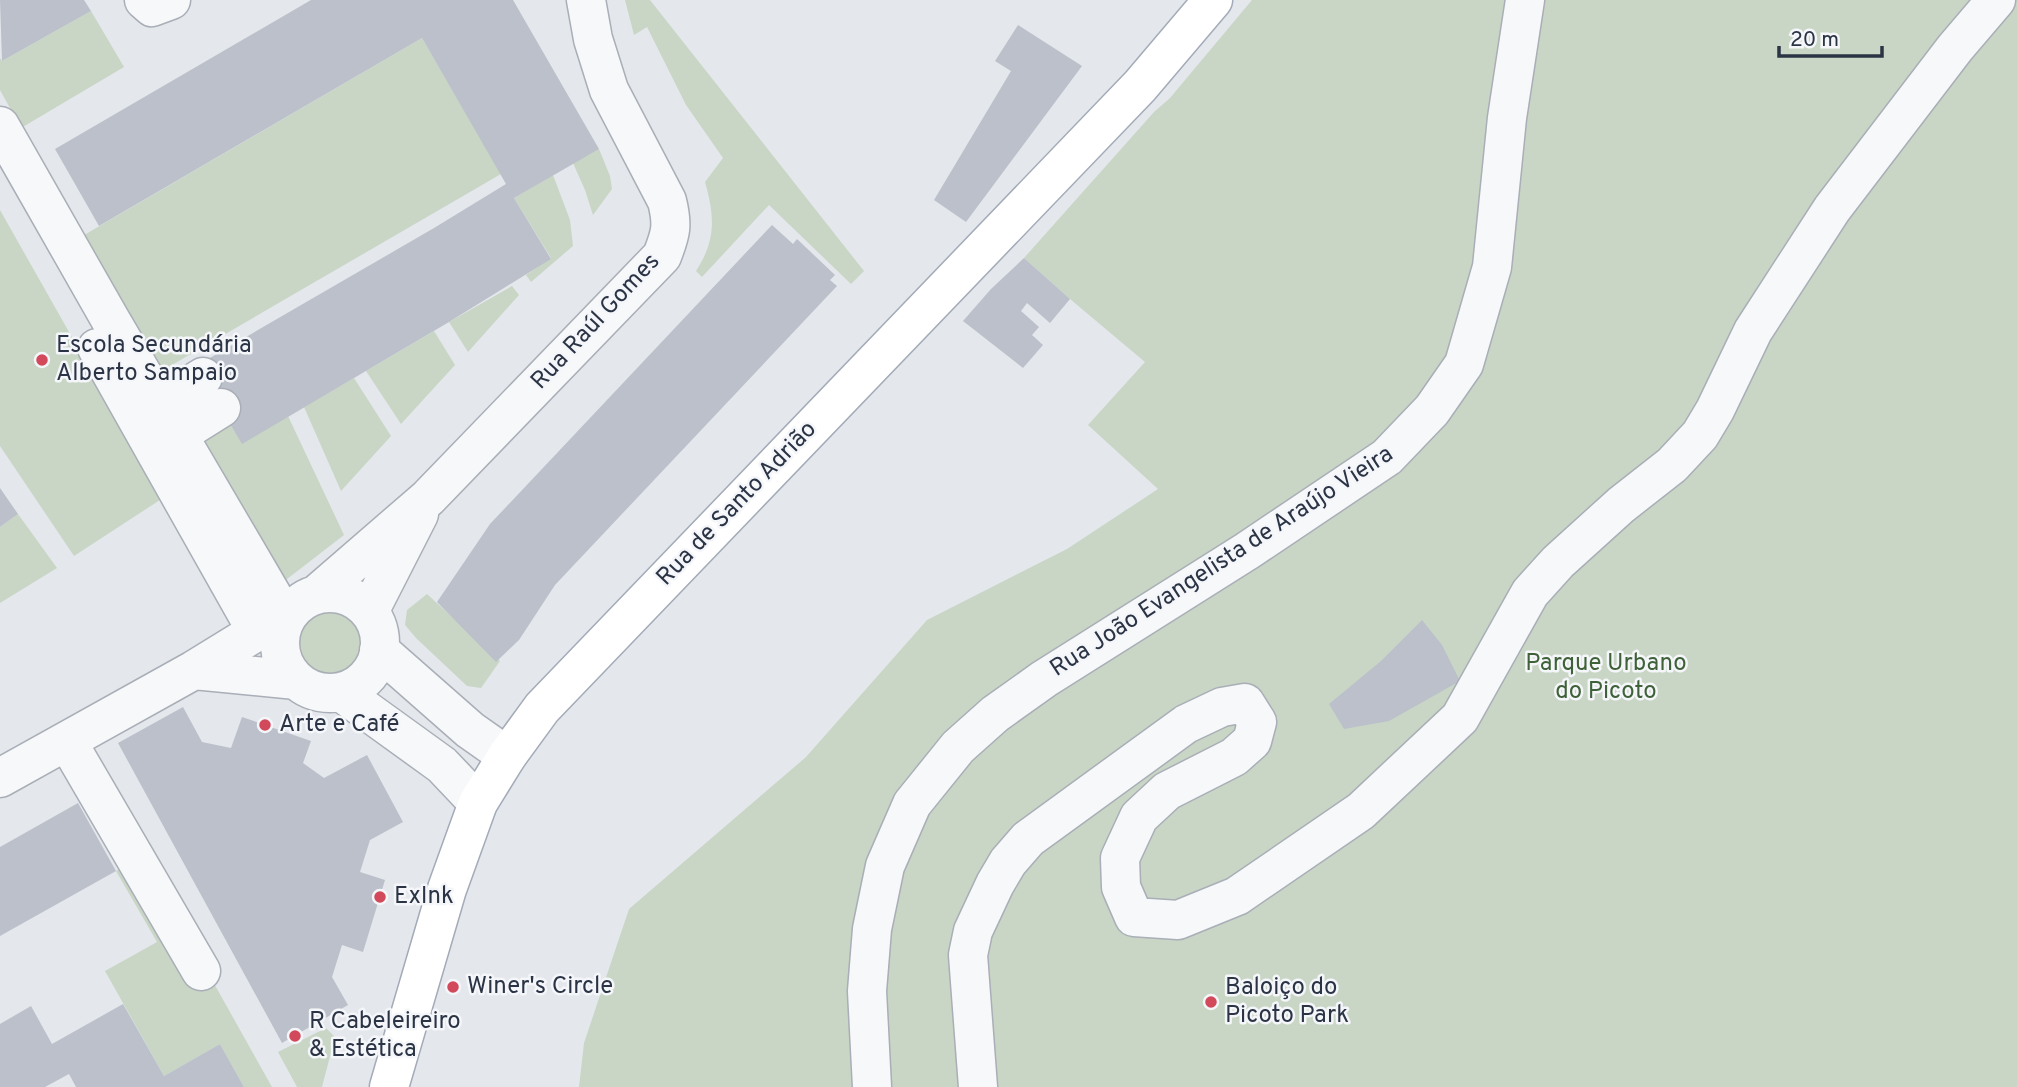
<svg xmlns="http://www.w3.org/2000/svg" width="2017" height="1087" font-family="Overpass,sans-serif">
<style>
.green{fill:#c9d6c5}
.building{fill:#bbc0ca}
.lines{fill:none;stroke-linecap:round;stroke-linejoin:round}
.minor-casing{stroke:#a9aeb7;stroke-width:41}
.major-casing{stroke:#a3abb8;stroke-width:41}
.minor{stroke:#f7f8fa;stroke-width:38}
.major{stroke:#fff;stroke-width:38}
.poi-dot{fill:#d1495b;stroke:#f4f6f9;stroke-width:2.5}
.labels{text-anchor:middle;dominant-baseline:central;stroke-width:5;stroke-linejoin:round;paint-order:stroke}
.street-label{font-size:24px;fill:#2b3445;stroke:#f4f6f9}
.poi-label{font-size:24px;fill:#2b3445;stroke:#f4f6f9;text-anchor:start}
.park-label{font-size:24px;fill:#3f6138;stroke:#f4f6f9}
</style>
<rect width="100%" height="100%" fill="#e4e7ec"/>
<path class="green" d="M625 0H650L864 271 851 284 769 205 702 277 696 271C716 240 715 217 705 182L723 158 686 105 647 27 634 35Z
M1252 0H2017V1087H579L584 1043 629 909 806 757 927 620 1067 549 1158 489 1088 425 1145 362 1070 299 1024 258 1154 112 1170 98Z
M91 11 124 67 21 128 0 90V58L2 61Z
M422 38 501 174 146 380 67 245Z
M599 149 610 176 612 189 593 215 585 190 573 163Z
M553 175 570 220 573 246 531 282 526 275 551 258 514 198Z
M0 210 163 498 74 556 0 446Z
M512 286 519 295 468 352 449 322Z
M434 331 455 365 401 424 366 371Z
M354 378 391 436 341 491 304 407Z
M288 416 344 535 278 586 194 439 228 420Z
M18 514 57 568 0 603V527Z
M427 594 500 661 481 688 467 686 416 638 405 625 407 610Z
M295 643a35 35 0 1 1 70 0a35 35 0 1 1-70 0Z
M142 855 272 1087H244L220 1044 164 1076 105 971 157 942 116 871Z
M326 1028 335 1037 322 1087H297L278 1052Z"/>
<path class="building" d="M0 0H84L91 11 2 61Z
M311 0H513L599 149 514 198 551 259 449 322 242 444 196 366 434 228 506 184 422 38 99 226 55 149Z
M1018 25 1082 66 966 222 934 200 1011 71 995 61Z
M772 225 793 244 797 239 835 275 830 280 837 286 555 585 519 640 496 662 437 602 490 524Z
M1024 258 1070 299 1050 323 1027 303 1021 311 1039 327 1032 335 1043 345 1023 368 963 321 991 289Z
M0 488 18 514 0 527Z
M1422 620 1442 645 1460 681 1389 721 1344 729 1329 704 1381 661Z
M183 707 202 742 231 748 242 717 311 741 303 763 324 778 367 755 403 822 370 840 360 872 385 880 363 952 342 945 332 977 348 1005 282 1043 118 743Z
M78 803 116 871 0 936V847Z
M123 1004 164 1076 220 1044 244 1087H76L69 1074 45 1087H0V1024L31 1006 52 1044Z"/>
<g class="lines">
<defs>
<path id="minor" d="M144 0 152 7 171 0
M0 126 110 319 272 595 281 615
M97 348 248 616
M160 404 203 377
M178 435 221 408
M280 643a50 50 0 1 1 100 0a50 50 0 1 1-100 0Z
M317 594 428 498 662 256C671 233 673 225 667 201L609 90 593 39 586 0
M369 612 419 514
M379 650 470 730 507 756
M194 670 296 680
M341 692 442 765 478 803
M67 741 201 971
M0 778 194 670 285 614
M872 1087 867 991 872 929 885 866 912 804 958 747 995 714 1044 679 1247 551 1387 457 1432 410 1464 364 1492 267 1507 118 1525 0
M978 1087 968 955 973 931 995 884 1008 862 1028 839 1186 724 1222 707 1245 703 1257 722 1252 741 1234 757 1167 791 1139 817 1120 858 1121 887 1134 917 1178 920 1237 896 1361 811 1460 718 1530 593 1558 562 1621 505 1672 465 1700 435 1715 410 1753 331 1832 209 1955 48 1996 0"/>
<path id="major" d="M389 1087 447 889 478 803 507 756 542 708 1140 86 1213 0"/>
</defs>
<use href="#minor" class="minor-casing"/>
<use href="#major" class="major-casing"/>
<use href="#minor" class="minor"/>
<use href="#major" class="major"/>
</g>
<g class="poi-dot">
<circle cx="42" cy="360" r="7"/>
<circle cx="265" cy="725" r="7"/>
<circle cx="380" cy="897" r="7"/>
<circle cx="453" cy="987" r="7"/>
<circle cx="1211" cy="1002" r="7"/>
<circle cx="295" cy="1036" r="7"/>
</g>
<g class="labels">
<g class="street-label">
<text transform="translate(596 322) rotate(-47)">Rua Raúl Gomes</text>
<text transform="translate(737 504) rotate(-46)">Rua de Santo Adrião</text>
<text transform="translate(1222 562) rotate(-33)">Rua João Evangelista de Araújo Vieira</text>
</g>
<g class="poi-label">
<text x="56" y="346">Escola Secundária<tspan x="56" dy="28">Alberto Sampaio</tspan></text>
<text x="279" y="725">Arte e Café</text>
<text x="394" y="897">ExInk</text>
<text x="467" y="987">Winer's Circle</text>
<text x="1225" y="988">Baloiço do<tspan x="1225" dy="28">Picoto Park</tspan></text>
<text x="309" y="1022">R Cabeleireiro<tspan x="309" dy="28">&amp; Estética</tspan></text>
</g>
<g class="park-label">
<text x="1606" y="664">Parque Urbano<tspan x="1606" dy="28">do Picoto</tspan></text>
</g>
</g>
<path d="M1779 46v10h103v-10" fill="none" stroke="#2b3445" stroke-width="3.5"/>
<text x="1790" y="46" font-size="21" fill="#2b3445" stroke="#f4f6f9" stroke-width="5" paint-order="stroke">20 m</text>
</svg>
